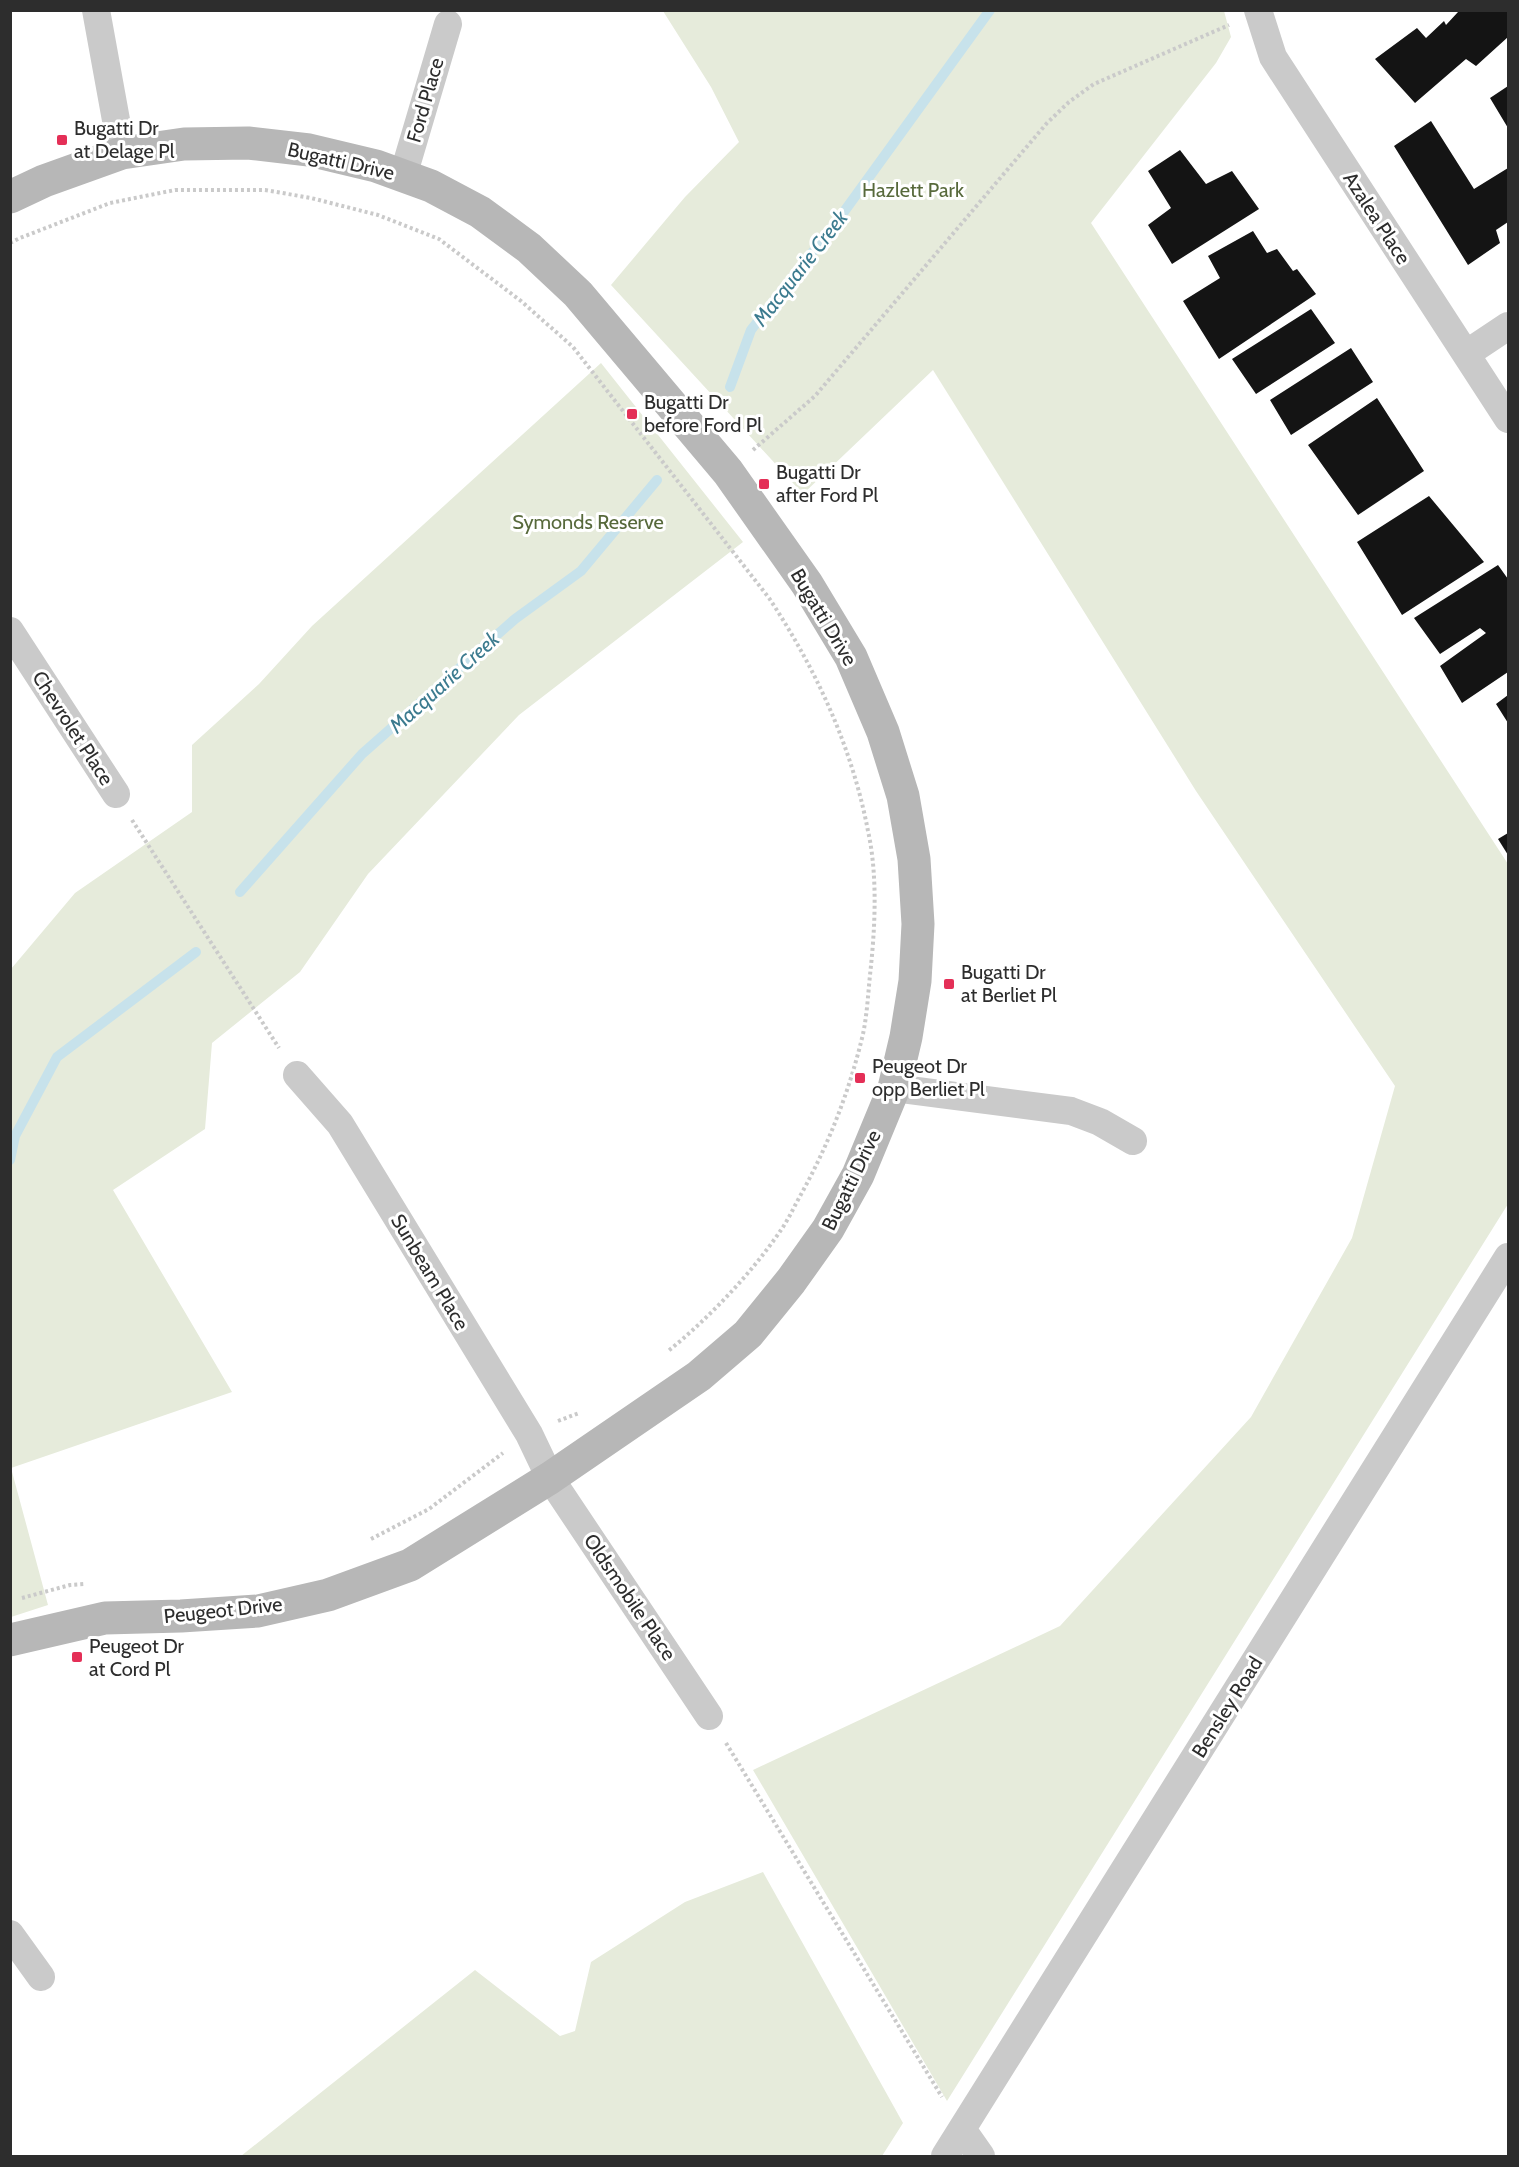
<svg xmlns="http://www.w3.org/2000/svg" width="1519" height="2167" font-family="Cabin,sans-serif">
<style>
.green{fill:#e6ebdb}
.lines{fill:none;stroke-linecap:round;stroke-linejoin:round}
.stream{stroke:#c7e2eb;stroke-width:10}
.building{fill:#141414}
.path{stroke:#cacaca;stroke-width:4;stroke-dasharray:3 3;stroke-linecap:butt}
.street{stroke:#cacaca;stroke-width:28}
.secondary{stroke:#b7b7b7;stroke-width:33}
.poi-dot{fill:#e42f57;stroke:#fff;stroke-width:2}
.labels{text-anchor:middle;dominant-baseline:central;stroke-width:6;stroke-linejoin:round;paint-order:stroke}
.street-label{font-size:20px;fill:#2d2d2d;stroke:#fff}
.poi-label{font-size:20px;fill:#2d2d2d;stroke:#fff;text-anchor:start}
.park-label{font-size:20px;fill:#57693b;stroke:#fff}
.water-label{font-size:21px;font-style:italic;fill:#3c7b8f;stroke:#fff}
</style>
<rect width="100%" height="100%" fill="#fff"/>
<path class="green" d="M663 11H1224L1231 37 1216 63 1091 223 1508 864V1204L947 2101 753 1770 1060 1626 1251 1417 1352 1238 1395 1086 1196 791 933 370 803 494 611 285 685 197 739 142 711 87Z
M601 363 743 542 519 715 368 874 300 972 212 1043 205 1129 113 1190 232 1392 11 1468 48 1605 11 1617V969L75 893 192 812V745L259 684 312 626Z
M763 1872 903 2123 882 2156H241L475 1970 560 2036 575 2031 591 1962 685 1902Z"/>
<g class="lines">
<path class="stream" d="M730 387 751 330 838 220 990 10
M240 892 362 754 515 619 581 571 657 480
M10 1160 15 1136 57 1057 196 952"/>
</g>
<path class="building" d="M1456 10H1508V37L1476 66 1466 59 1415 103 1375 59 1417 28 1426 38 1444 21 1446 25 1458 12Z
M1508 86V128L1490 98Z
M1431 121 1474 189 1508 168V222L1496 230 1500 243 1468 265 1394 146Z
M1180 150 1206 184 1232 171 1259 209 1172 264 1148 225 1171 208 1148 171Z
M1253 231 1267 253 1277 249 1293 271 1297 269 1316 294 1219 359 1183 301 1220 278 1208 256Z
M1311 309 1335 343 1256 394 1232 359Z
M1351 348 1373 382 1291 435 1270 400Z
M1377 398 1424 471 1358 515 1308 445Z
M1429 496 1484 562 1402 615 1357 542Z
M1498 565 1508 579V672L1462 703 1440 666 1486 633 1480 628 1440 654 1414 618Z
M1508 695V723L1496 704Z
M1508 833V855L1498 839Z"/>
<g class="lines">
<path class="path" d="M10 243 20 238 110 203 175 190H265L311 198 378 215 439 239 521 301 573 347 769 598C816 669 852 747 868 831 878 876 875 930 870 975 868 995 867 1015 863 1034 849 1093 828 1146 799 1198 793 1209 788 1220 781 1230 751 1274 708 1319 667 1352
M753 450 815 396 1047 123 1069 102 1094 84 1229 25
M132 820 279 1048
M558 1421 579 1413
M371 1539 429 1509 503 1453
M22 1598 70 1585 85 1584
M726 1743 942 2097"/>
<path class="street" d="M96 10 122 153
M1258 10 1273 57 1508 419
M403 176 448 24
M1466 354 1508 326
M10 631 116 794
M297 1075 340 1124 529 1434 550 1478 709 1716
M894 1088 1071 1111 1100 1122 1133 1141
M10 1934 41 1977
M962 2129 981 2156
M945 2156 1508 1257"/>
<path class="secondary" d="M10 197 44 181 122 153 184 144 248 143 309 150 376 166 431 186 480 212 529 248 578 294 728 472 807 584 851 657 883 732 903 796 914 859 918 924 915 981 906 1037 894 1088 858 1175 828 1229 791 1281 748 1334 699 1376 550 1478 410 1565 328 1595 258 1611 181 1616 105 1618 10 1640"/>
</g>
<g class="poi-dot">
<rect x="56" y="134" width="12" height="12" rx="3"/>
<rect x="626" y="408" width="12" height="12" rx="3"/>
<rect x="758" y="478" width="12" height="12" rx="3"/>
<rect x="943" y="978" width="12" height="12" rx="3"/>
<rect x="854" y="1072" width="12" height="12" rx="3"/>
<rect x="71" y="1651" width="12" height="12" rx="3"/>
</g>
<g class="labels">
<g class="street-label">
<text transform="translate(425 100) rotate(-74)">Ford Place</text>
<text transform="translate(341 161) rotate(13)">Bugatti Drive</text>
<text transform="translate(1377 218) rotate(57)">Azalea Place</text>
<text transform="translate(824 617) rotate(59)">Bugatti Drive</text>
<text transform="translate(73 728) rotate(57)">Chevrolet Place</text>
<text transform="translate(851 1180) rotate(-64)">Bugatti Drive</text>
<text transform="translate(430 1272) rotate(59)">Sunbeam Place</text>
<text transform="translate(630 1597) rotate(56)">Oldsmobile Place</text>
<text transform="translate(223 1610) rotate(-6)">Peugeot Drive</text>
<text transform="translate(1227 1707) rotate(-58)">Bensley Road</text>
</g>
<g class="poi-label">
<text x="74" y="128">Bugatti Dr<tspan x="74" dy="23">at Delage Pl</tspan></text>
<text x="644" y="402">Bugatti Dr<tspan x="644" dy="23">before Ford Pl</tspan></text>
<text x="776" y="472">Bugatti Dr<tspan x="776" dy="23">after Ford Pl</tspan></text>
<text x="961" y="972">Bugatti Dr<tspan x="961" dy="23">at Berliet Pl</tspan></text>
<text x="872" y="1066">Peugeot Dr<tspan x="872" dy="23">opp Berliet Pl</tspan></text>
<text x="89" y="1646">Peugeot Dr<tspan x="89" dy="23">at Cord Pl</tspan></text>
</g>
<g class="park-label">
<text x="913" y="190">Hazlett Park</text>
<text x="588" y="522">Symonds Reserve</text>
</g>
<g class="water-label">
<text transform="translate(800 268) rotate(-52)">Macquarie Creek</text>
<text transform="translate(444 682) rotate(-42)">Macquarie Creek</text>
</g>
</g>
<rect width="1519" height="2167" fill="none" stroke="#2d2d2d" stroke-width="24"/>
</svg>
